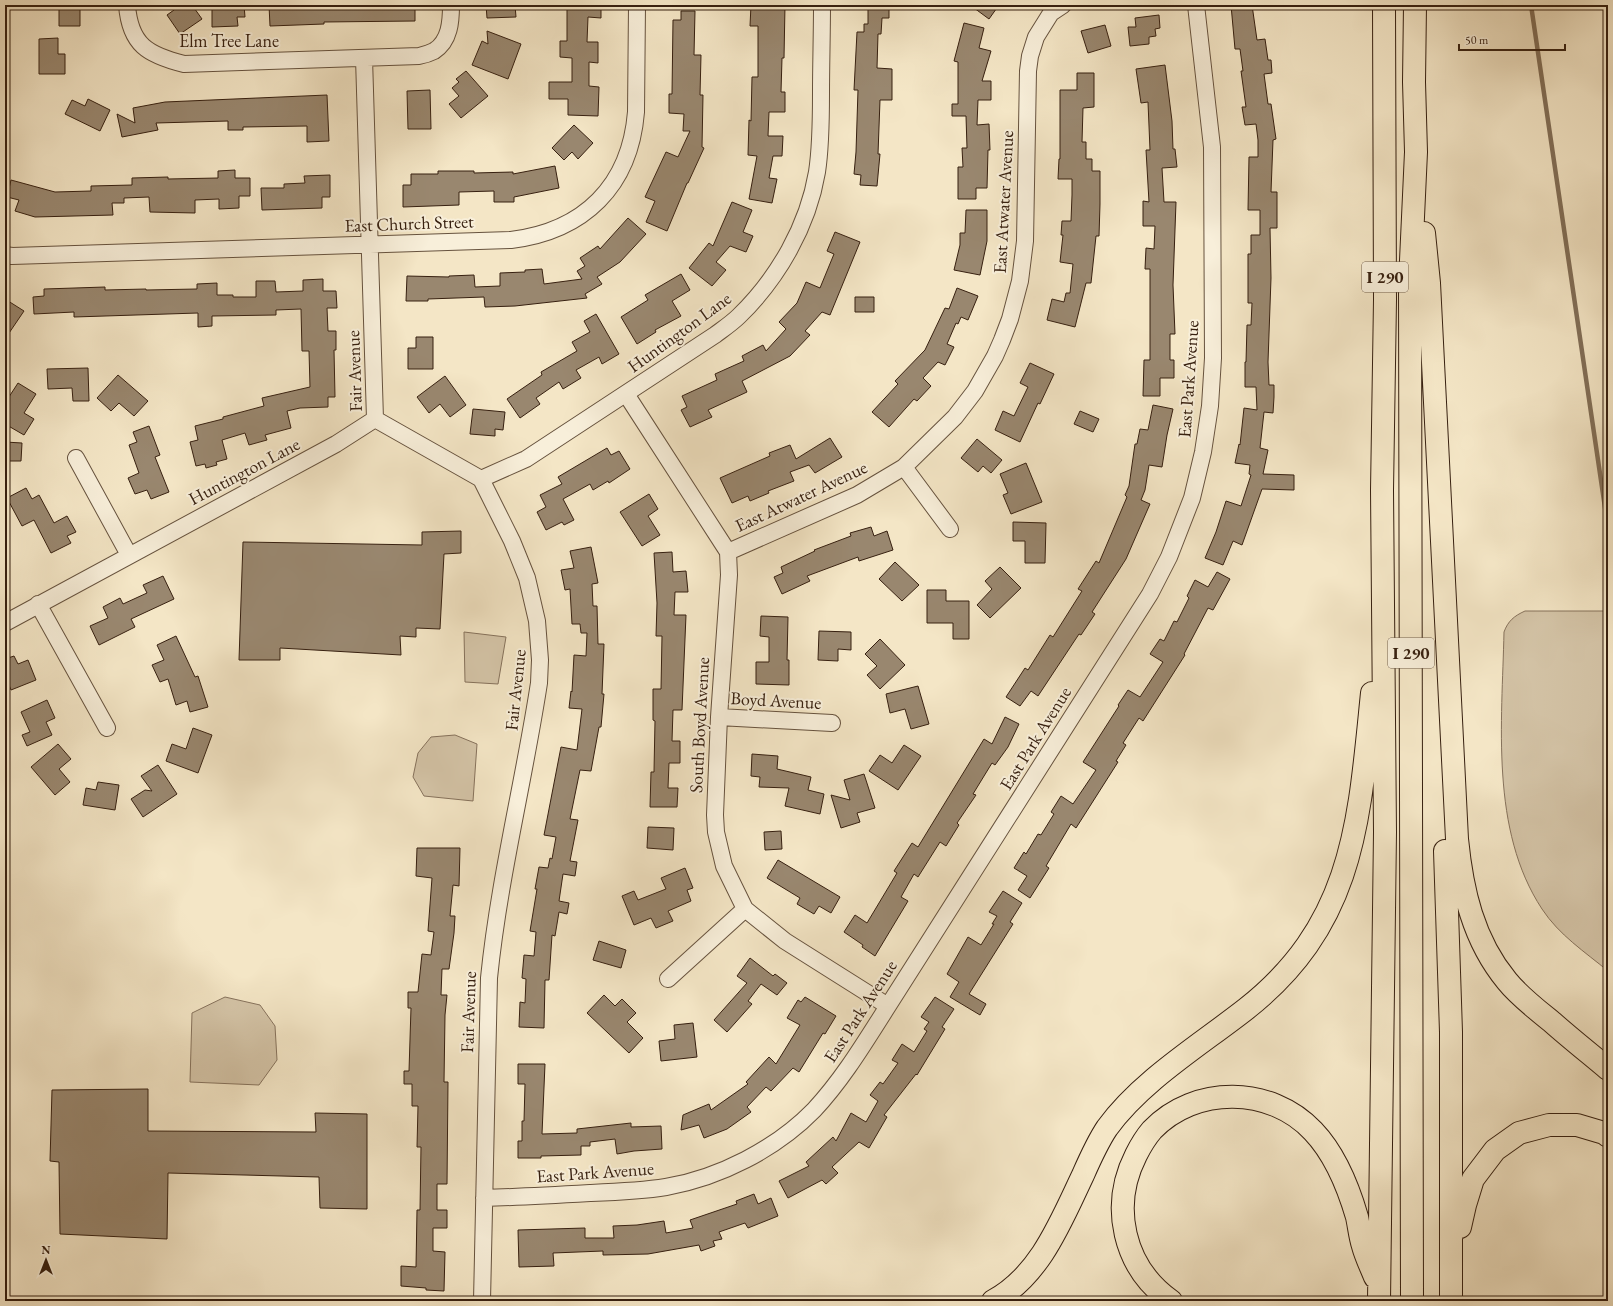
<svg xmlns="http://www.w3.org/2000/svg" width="1613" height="1306" font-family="'EB Garamond',serif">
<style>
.green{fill:#d4c4a7;stroke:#86725c}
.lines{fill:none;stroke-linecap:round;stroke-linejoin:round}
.stream{stroke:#826f58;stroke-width:4.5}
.building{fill:#99876f;stroke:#372010}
.minor-casing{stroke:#66523e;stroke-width:18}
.motorway-casing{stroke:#372010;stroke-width:24}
.minor{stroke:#f8efda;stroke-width:16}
.motorway{stroke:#f4e6c6;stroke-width:22}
.labels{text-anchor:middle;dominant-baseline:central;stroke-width:4;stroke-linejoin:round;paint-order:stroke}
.shield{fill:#f8efda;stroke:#715e4d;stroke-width:1}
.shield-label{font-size:17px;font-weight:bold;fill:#372010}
.street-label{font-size:18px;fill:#372010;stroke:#f8efda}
</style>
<rect width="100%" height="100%" fill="#f4e6c6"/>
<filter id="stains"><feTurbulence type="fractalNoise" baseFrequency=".005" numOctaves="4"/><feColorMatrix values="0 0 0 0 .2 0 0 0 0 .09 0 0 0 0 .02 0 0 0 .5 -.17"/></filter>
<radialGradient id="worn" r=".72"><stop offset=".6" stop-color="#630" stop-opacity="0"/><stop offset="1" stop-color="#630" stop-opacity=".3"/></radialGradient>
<path class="green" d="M1525 611H1608V971C1585 952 1559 935 1542 909 1490 830 1502 723 1504 632 1508 621 1514 616 1525 611Z
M464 632 506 637 498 684 465 682Z
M455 735 477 744 473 801 424 796 413 777 418 753 431 737Z
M225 997 260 1005 275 1026 277 1060 259 1085 190 1082 192 1013Z"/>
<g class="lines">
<path class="stream" d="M1531 5 1608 528"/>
</g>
<path class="building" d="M59 5H80V26H59Z
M171 5H192L202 19 180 34 167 15 174 10Z
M212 5H244L245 17H237L238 26 212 27Z
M269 5H415V21L324 22V24L270 26Z
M486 5H515L516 17 487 18Z
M567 5H601V18L588 17 587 42H598V63L589 62V86L599 87 598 116 568 115V99H549V82H572V58L560 57V41H567Z
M751 5H785L784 58H782L781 92H785V112H769L768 136H783L782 156H773L769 178 777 179 772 203 749 199 757 156 748 155 749 120 751 121 752 77H758V26H750Z
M868 5H889V18H882L881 34H878L877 68 892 69V100H880L878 154H880L877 186 860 185 861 175 854 174 856 152 858 90H854L857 32H864V24H868Z
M970 5H999L989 19Z
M1231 5H1252L1257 40 1265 39 1268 60H1271L1272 73 1264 74 1268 104H1271L1276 139 1273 140 1271 192H1277V228H1270L1271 278 1268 362 1269 385H1274V397L1273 413 1264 412 1260 448 1268 450 1263 474 1294 475V490L1262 489 1242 545 1233 541 1223 565 1205 558 1216 532 1226 501 1241 506 1251 475 1249 474 1250 465 1235 463 1239 444 1240 445 1244 408 1257 410 1256 387H1245V362H1246L1247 325H1251L1252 303H1248V254H1251V235H1260V210H1248L1249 157H1258V140L1256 124 1245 125 1242 107H1246L1241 71H1243L1240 49H1235Z
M681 11H695L694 55H701L700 95H703L702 147 704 148 688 183H687L667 231 646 222 655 201 645 197 666 152 678 157 690 131H683L684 114 669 113V94H672L673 20H681Z
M1159 15 1160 28 1155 29 1156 36 1149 37V44L1130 46 1128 27H1136L1135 18Z
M964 23 984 28 979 48 991 51 982 81H991V100H978L977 125 989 124 990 150H988L987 188H976V199H958V167H963L962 148H967L966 116H952V104H958V62L954 61Z
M1105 25 1111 46 1088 53 1081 31Z
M487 31 521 44 508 79 472 65 482 41 488 44Z
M58 38V54H65V74H39V39Z
M1165 65 1172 121 1173 149H1175L1177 167 1162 168 1164 202H1176L1173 285 1175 334H1170V360H1174V378H1160V396H1143L1144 360H1150V269H1145L1146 248 1154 249 1155 226H1143V201L1149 202 1146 150H1150L1148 102 1141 103 1136 69Z
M466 71 488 96 461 118 449 104 459 96 452 88 459 82 456 79Z
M1077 73H1094V107L1083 108 1082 142H1086V159H1092V171H1100V204L1099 236H1096L1091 283H1086L1075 327 1047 320 1052 299 1064 302 1066 293H1070L1073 264 1060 262 1063 235H1061L1062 221H1071L1072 195V179H1058L1059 159H1060V90H1077Z
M430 90 431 129H408L407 91Z
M327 95 329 141 307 142V126L243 127V130H228V121L156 123 158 130 122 137 117 114 135 123 133 108 165 102Z
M88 99 110 110 100 131 65 114 72 100 85 106Z
M574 125 593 143 578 159 572 152 564 160 552 148Z
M555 166 559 188 514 197V202H494V191L459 192V205L403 207V185H411V174H438V171H474V173L513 172V174Z
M235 170V178H250V196H239V208L219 209V199L195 200V213L150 212 149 197 124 198V203H112L113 215 35 217 15 211 19 200 7 197 11 180 55 192 91 191V186L132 185V178L168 177V179L218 178V171Z
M330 175V197H322V208L262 210 261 188H284V184L305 183 304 176Z
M732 202 752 210 743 232 753 236 746 252 730 246 716 262 726 270 712 286 689 268 709 243 713 246Z
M966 210H987V241L980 275 954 270 960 245V233H965Z
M628 218 646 234 620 262 597 277 602 284 585 294 587 298 515 306 485 307 484 297 428 299V301H406L407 276 449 277V276L474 275 475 287 500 286V273L525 272V270L542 269 544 284 582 279 577 271 585 266 580 258 598 246 600 249Z
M835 232 860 242 830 315 822 312 805 331 810 335 790 356 742 381 747 392 708 410 712 417 690 427 681 410 687 407 682 396 717 380 715 374 744 361 742 356 763 345 766 351 786 329 779 322 797 303 806 282 820 288 834 254 827 251Z
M681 274 690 290 672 301 681 316 655 330 656 332 637 344 621 317 648 300 645 295Z
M323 279V291H336L337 308H327L328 331H336V350H334L335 397H328V407L300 408 287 411 291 428 265 435 267 440 249 445 245 433 222 440 227 459 216 462 217 465 206 468 205 464 196 466 190 442 198 440 195 426 223 419V417L264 406 262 398 310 387 309 351H302L301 309 276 310V315L212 316V326L198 327V313L74 317V312L34 314 33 297 44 296V289L105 287V290L146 289V290L197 289V284L217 283V295H233V297H256V281H275L276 292 303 291V280Z
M957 288 978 296 968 320 961 317 958 324 956 323 947 344 954 347 945 365 938 362 923 378 931 386 917 401 914 399 889 427 872 412 898 384 895 381 925 350 945 308 949 309Z
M855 297H874V312H855Z
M5 299 24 311 5 339Z
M596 314 619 354 602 364 599 357 576 370 581 378 563 389 559 382 536 398 540 404 520 418 507 399 542 375 541 372 577 351 572 342 590 332 584 321Z
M416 337H433V369H408V348H416Z
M1030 363 1054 374 1040 404 1038 403 1020 442 995 430 1003 411 1014 416 1028 387 1020 383Z
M88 368 89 401H73L72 388 48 389 47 369Z
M118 375 148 401 134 416 119 403 111 411 97 398Z
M445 376 466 405 450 417 440 404 429 413 417 397Z
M18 383 36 394 24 413 34 419 24 435 5 424V403Z
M1153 405 1173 409 1167 435 1162 467 1149 465 1145 490 1141 500 1150 504 1126 559 1092 612 1095 614 1081 635 1079 634 1038 696 1031 691 1020 706 1006 697 1025 668 1028 670 1050 635 1053 637 1082 591 1078 589 1096 561 1099 563 1127 497 1125 495 1129 486 1135 444H1137L1140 429 1148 430Z
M473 409 505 412 503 430 495 429V436L470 434Z
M1080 411 1099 419 1093 432 1074 424Z
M149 426 160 455 155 457 169 492 151 499 147 490 135 494 128 478 139 473 129 445 137 442 133 432Z
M830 438 842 457 815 473 809 465 790 472 794 481 768 491 769 493 750 501 748 496 732 503 720 478 770 456 769 453 790 445 796 459Z
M977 439 1002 460 991 473 983 466 978 472 961 458Z
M5 442 22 443 21 461H5Z
M607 448 611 455 619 451 630 469 609 483 608 481 593 490 590 484 563 499 574 520 564 525 562 522 546 530 537 512 546 507 540 495 562 484 558 477Z
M1026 463 1042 502 1011 514 1003 495 1008 493 1000 474Z
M26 488 32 499 39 495 54 523 67 516 76 532 67 536 71 543 51 553 34 520 22 526 7 498Z
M649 494 658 509 648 516 660 535 642 546 620 512Z
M1013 522 1046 523 1045 563H1025V541H1013Z
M871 527 874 536 887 531 893 550 859 561 858 557 807 576 810 581 782 594 774 577 783 573 781 567 815 551 814 550 851 536 850 533Z
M461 531V553L444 554 440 629 416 628V637L400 636 401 655 280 648V660H239L243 542 422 545V532Z
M591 547 598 583 592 584 593 606H597L598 644H604L602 694H604L601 727H599L591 771 580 770 570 819 578 820 570 861 577 862 575 876 563 874 559 901 569 903 567 914 559 912 555 936 552 935 549 980H545L544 1028 519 1027 520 1002 525 1003 526 979 522 978 524 955 534 956 536 932 530 931 537 889H535L539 867 548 868 550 858 552 859 556 837 544 835 561 747 577 750 582 709 569 708 571 691 572 692 574 655 586 656 587 633H581L580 624H572L570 589 565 590 561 570 574 568 570 551Z
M672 552 673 572 686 571 688 592H675L674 615H686L682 710H673L672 741H680V763H669L668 788H678L677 807H650L651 772H654L655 721 653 720V689H661L662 636H656L657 603 654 553Z
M895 562 919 585 902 601 879 579Z
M1000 567 1021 588 990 618 977 605 992 589 985 581Z
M1217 572 1230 579 1213 610 1208 608 1184 654 1185 655 1143 721 1139 718 1123 743 1126 745 1116 761 1118 762 1076 828 1071 824 1046 866 1049 868 1030 898 1018 890 1027 876 1014 868 1024 852 1026 854 1038 834 1041 835 1054 814 1051 812 1061 796 1073 804 1096 770 1083 762 1119 706 1118 705 1128 690 1140 697 1163 662 1150 654 1160 639 1164 641 1174 621 1177 622 1189 598 1187 596 1195 580 1208 587Z
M163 576 174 599 131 619 135 627 99 645 90 626 108 618 103 607 120 598 123 604 147 593 143 585Z
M927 590H946V601H969V639H953V623H927Z
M761 616 788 617 787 660H789V685L756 684V662H769V637L760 636Z
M819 631 851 632V650L838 649V661L818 660Z
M176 636 195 677 198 676 208 707 190 712 187 701 176 705 168 679 160 682 152 665 164 660 157 645Z
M880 639 905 665 880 689 867 675 877 666 865 654Z
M14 656 18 664 28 660 36 680 11 690 5 675V659Z
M918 686 929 724 911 729 905 709 890 713 886 694Z
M47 700 55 718 46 722 52 735 27 746 22 735 30 732 21 712Z
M1005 717 1019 724 1008 747 995 765 992 763 973 794 976 795 957 823 959 825 946 846 940 842 918 877 914 874 901 897 908 901 875 956 862 947 863 945 844 932 855 915 867 923 897 873 894 871 912 843 918 847 984 739 992 744Z
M193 728 212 735 198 773 166 761 172 744 186 749Z
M58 744 71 759 59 769 70 782 55 795 31 767Z
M904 745 921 756 898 790 869 771 880 755 892 763Z
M752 754 778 756 777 769 811 777 808 790 824 794 820 814 785 806 789 788 759 787 760 777 751 776Z
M158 765 177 794 143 817 131 799 145 790 152 791 141 776Z
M864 774 875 808 857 813 860 822 841 828 831 795 850 800 844 780Z
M98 782 119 785 115 810 83 805 86 788 96 790Z
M648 827 674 828 673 850 647 848Z
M781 831 782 849 765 850 764 832Z
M417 848H460L459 886 453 885 450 916H455L454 933 449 969H442L441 995H447L445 1015 444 1082H448L447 1184H437V1210H447V1228H433V1251L445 1252 444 1291 426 1290V1288L401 1286V1266L416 1267 417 1210H420L421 1147H417L418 1106H412V1084H404V1071H409L411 1008H408V992H418L422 954 431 955 434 932 428 931 432 878 416 876Z
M778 860 840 897 831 913 819 906 814 914 797 904 800 898 767 878Z
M685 868 693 888 687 890 691 901 668 911 673 921 656 928 651 918 634 925 622 896 634 891 638 900 666 889 661 878Z
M1003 891 1022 903 1010 922 1013 924 969 994 986 1004 980 1015 950 997 959 982 947 974 968 937 981 945 994 924H992L997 916 989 912Z
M599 941 626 950 621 968 593 960Z
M750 958 773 976 775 974 787 983 777 995 761 984 748 1001 752 1004 727 1032 714 1020 747 983 737 976Z
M604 995 615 1006 622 999 636 1013 627 1022 643 1038 629 1053 587 1013Z
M805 997 836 1016 825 1034 823 1033 799 1072 793 1068 771 1091 766 1087 747 1107 751 1112 727 1129 704 1138 699 1125 681 1130 683 1115 709 1104 711 1110 748 1084 746 1082 769 1057 776 1064 800 1025 787 1018 798 1000 801 1002Z
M935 997 954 1009 942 1027 945 1029 917 1075 916 1074 884 1115 887 1117 869 1148 859 1142 832 1167 838 1173 826 1184 822 1180 788 1198 779 1181 809 1166 806 1162 833 1137 836 1141 851 1113 866 1122 878 1101 870 1095 880 1082 883 1084 898 1063 892 1060 902 1044 914 1052 927 1031 924 1029 929 1022 921 1017Z
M693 1023 697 1057 661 1061 659 1041 675 1039 674 1025Z
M518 1064H545L542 1134 577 1133V1129L631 1123V1127L661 1126 662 1149 634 1151 617 1154 615 1139 590 1142V1146H581V1155L541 1156V1158H518V1141H522V1121H524L525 1084H518Z
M148 1089V1131L316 1132 315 1113 367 1114V1209L320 1208 319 1177 168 1173 167 1239 60 1234 59 1162 50 1161 52 1090Z
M754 1194 758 1204 771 1198 778 1216 748 1228 745 1223 719 1232 722 1239 713 1241 715 1246 701 1251 699 1245 648 1254 603 1255V1251L553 1253 554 1266 519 1267 518 1230 585 1228V1238H614L613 1226 637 1225 664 1221 666 1233 693 1228 690 1220 737 1204 736 1201Z"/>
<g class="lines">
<defs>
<path id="minor" d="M127 5C130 45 148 55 184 64L419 56C424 55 430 53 434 51 450 41 451 21 451 5
M364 58 375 419
M5 255 12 256 511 240C584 231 630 186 636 112L637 5
M626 394 728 552 729 575 719 717 715 815 716 832 724 866 745 909 785 941 888 1006
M375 419 481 479 512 541 527 578 537 621 540 660 539 683C524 781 499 879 489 978L482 1301
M76 458 129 555
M904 467 950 529
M481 479 526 459 715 335C723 329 732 323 739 316 778 278 808 226 817 172 821 146 821 119 821 93 821 64 822 34 822 5
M728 552 857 495 904 467 955 417 975 391 995 356 1002 340 1010 319 1020 281 1025 241 1028 71 1030 56 1036 37 1051 13 1063 5
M38 604 107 728
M5 623 336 444 375 419
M719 717 832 723
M668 979 745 909
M484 1198C519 1197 555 1195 590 1193 615 1192 641 1191 666 1187 719 1178 776 1149 814 1110 843 1079 865 1042 888 1006L1150 594 1169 557 1192 498 1203 452 1210 406 1213 358 1212 147 1196 5"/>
<path id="motorway" d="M1424 233 1429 283 1457 839C1462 890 1473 940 1507 981 1519 996 1536 1009 1552 1022 1570 1038 1589 1053 1608 1069
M1445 851 1451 1032V1301
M1460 1227 1465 1205 1473 1179 1495 1150 1519 1133 1549 1125H1577L1604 1133 1608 1136
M993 1301C1040 1276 1061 1221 1083 1175 1090 1159 1097 1143 1107 1128 1141 1081 1200 1045 1246 1009 1355 923 1359 821 1372 693
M1171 1301C1123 1267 1110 1206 1136 1155 1140 1147 1146 1137 1152 1130 1195 1085 1271 1086 1313 1131 1335 1154 1348 1186 1357 1217 1359 1226 1360 1237 1363 1246 1366 1257 1371 1267 1375 1277
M1379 1301 1385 832 1382 490 1385 300 1384 5
M1412 1301 1410 282 1416 152 1414 82 1415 5"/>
</defs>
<use href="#minor" class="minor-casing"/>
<use href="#motorway" class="motorway-casing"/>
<use href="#minor" class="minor"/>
<use href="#motorway" class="motorway"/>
</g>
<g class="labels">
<g class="shield">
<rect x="1362" y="262" width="46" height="30" rx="3"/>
<rect x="1388" y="638" width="46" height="30" rx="3"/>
</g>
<g class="shield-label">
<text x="1385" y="277">I 290</text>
<text x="1411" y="653">I 290</text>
</g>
<g class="street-label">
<text x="229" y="40">Elm Tree Lane</text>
<text transform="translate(1003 202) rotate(-87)">East Atwater Avenue</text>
<text transform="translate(409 223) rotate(-2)">East Church Street</text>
<text transform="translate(679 332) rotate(-36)">Huntington Lane</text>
<text transform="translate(354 371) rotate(-92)">Fair Avenue</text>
<text transform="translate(1188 379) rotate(-86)">East Park Avenue</text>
<text transform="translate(244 471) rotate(-28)">Huntington Lane</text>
<text transform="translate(801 496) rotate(-25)">East Atwater Avenue</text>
<text transform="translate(515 690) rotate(-84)">Fair Avenue</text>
<text transform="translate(776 700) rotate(3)">Boyd Avenue</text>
<text transform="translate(699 725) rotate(-87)">South Boyd Avenue</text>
<text transform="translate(1035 738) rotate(-58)">East Park Avenue</text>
<text transform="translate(860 1011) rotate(-57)">East Park Avenue</text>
<text transform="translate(468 1012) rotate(-88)">Fair Avenue</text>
<text transform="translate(595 1172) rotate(-4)">East Park Avenue</text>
</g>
</g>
<rect width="1613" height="1306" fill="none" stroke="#f4e6c6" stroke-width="20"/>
<rect x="6" y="6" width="1601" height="1294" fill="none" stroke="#372010" stroke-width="2"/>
<rect x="10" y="10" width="1593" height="1286" fill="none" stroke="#372010"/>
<g transform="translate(46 1260)" stroke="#f8efda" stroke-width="3" paint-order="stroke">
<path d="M0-3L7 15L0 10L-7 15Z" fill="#372010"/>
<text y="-6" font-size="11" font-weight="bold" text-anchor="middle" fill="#372010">N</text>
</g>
<path d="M1459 44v6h106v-6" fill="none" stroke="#372010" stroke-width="2"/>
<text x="1465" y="44" font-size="12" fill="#372010" stroke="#f8efda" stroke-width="3" paint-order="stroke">50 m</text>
<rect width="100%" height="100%" filter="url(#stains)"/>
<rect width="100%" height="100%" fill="url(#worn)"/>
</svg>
